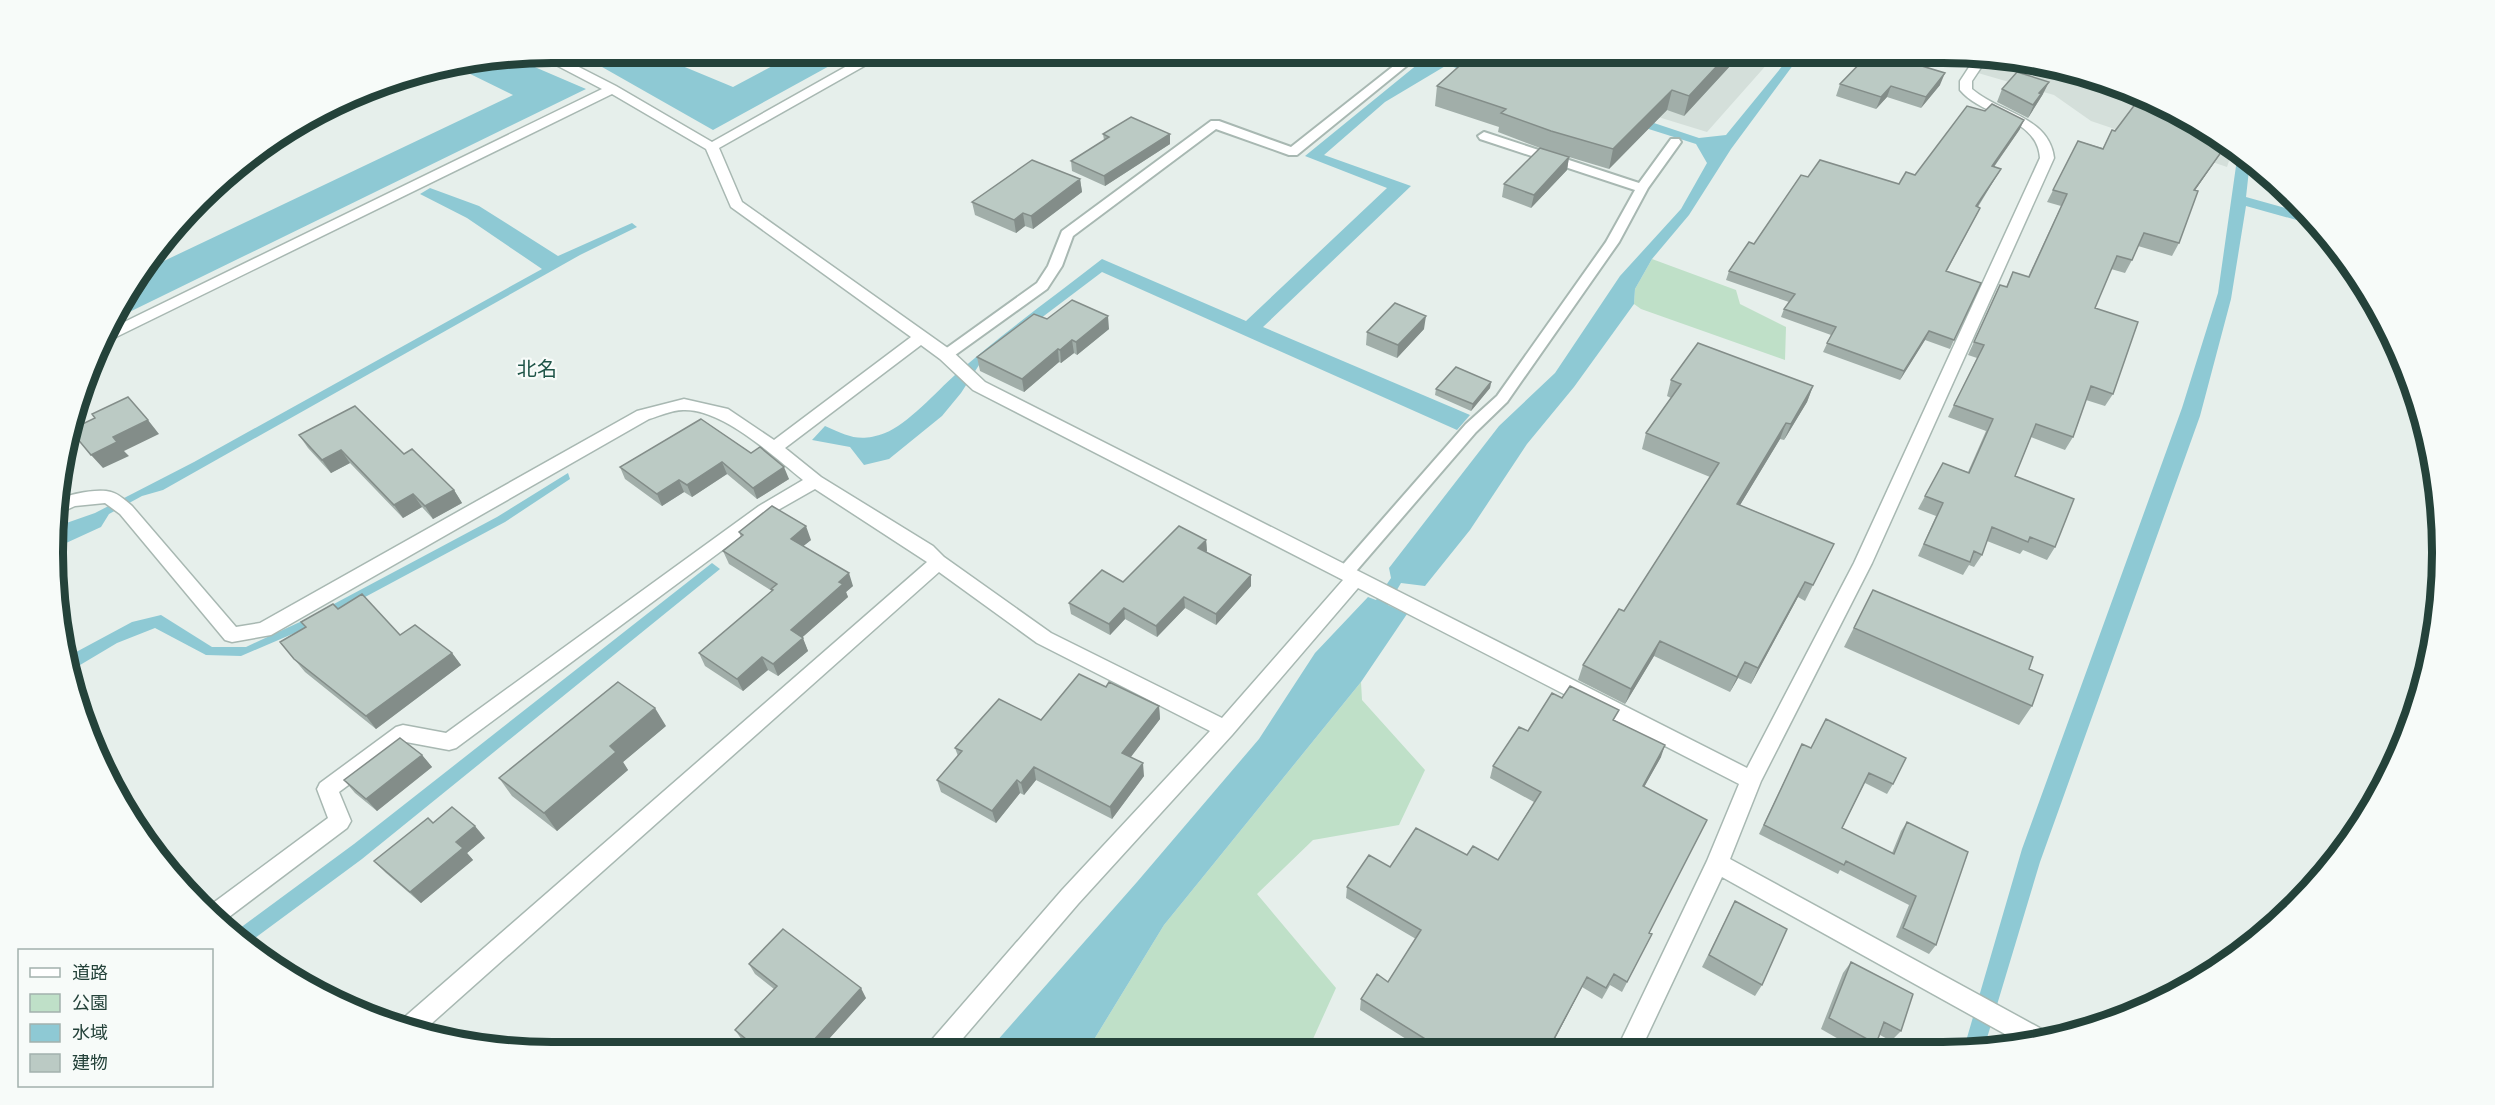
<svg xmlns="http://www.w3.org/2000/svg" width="2495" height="1105" font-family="'Source Sans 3','Noto Sans JP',sans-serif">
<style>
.built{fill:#d4dfda}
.green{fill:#bfe0c8}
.water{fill:#8ec9d4}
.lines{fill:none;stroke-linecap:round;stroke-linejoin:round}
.lane-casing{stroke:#a8b8b2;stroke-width:4}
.street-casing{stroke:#a8b8b2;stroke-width:3}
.lane{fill:#fff;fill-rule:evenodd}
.street{fill:#fff;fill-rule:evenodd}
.wall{fill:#a1aea9}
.shaded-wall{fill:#838d89}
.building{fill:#bbcac4;stroke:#838d89;stroke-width:1.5}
.labels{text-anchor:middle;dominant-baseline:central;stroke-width:4.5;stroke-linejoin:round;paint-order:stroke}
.neighbourhood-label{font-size:20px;fill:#1f5548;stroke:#f7fbf9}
.rim{fill:none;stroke:#24423a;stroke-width:8}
</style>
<rect width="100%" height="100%" fill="#e6efeb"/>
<path class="built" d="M1458 53H1777L1707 132 1463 57Z
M1932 53 2104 79 2193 120 2233 149 2227 167 2091 121 2054 95 1978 73 1959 61Z"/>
<path class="green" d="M1652 259 1736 290 1740 304 1786 327 1785 360 1641 309 1634 304 1635 289Z
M1361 682 1362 700 1425 770 1399 825 1313 840 1257 894 1336 988 1308 1050 1087 1051 1164 925Z"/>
<path class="water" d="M603 53H651L733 87 797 53H853L713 130 588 59Z
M1427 53H1450L1459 58 1699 138 1726 135 1793 53H1802L1731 149 1689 215 1652 259 1635 289 1634 304 1574 387 1527 444 1470 530 1425 586 1401 583 1388 605 1407 614 1361 682 1164 925 1087 1051H988L1137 882 1259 739 1315 653 1368 597 1376 600 1391 578 1389 568 1499 426 1555 373 1620 276 1681 209 1707 163 1696 144 1447 65 1385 102 1324 155 1411 186 1263 327 1470 415 1457 430 1102 272 979 365 961 393 942 416 889 459 864 465 850 447 812 440 825 426C849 436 858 443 885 433 907 425 937 391 955 375 1002 334 1053 297 1102 259L1246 321 1387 188 1305 156 1429 55Z
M516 59 586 89 113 320 119 303 147 269 513 95 458 68Z
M2238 152 2250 161 2246 197 2307 214 2318 226 2246 206 2231 299 2200 416 2040 862 1984 1048H1964L2022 849 2182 408 2218 293Z
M430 188 479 206 558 256 632 223 637 227 580 255 163 490 142 496 109 514 101 527 53 549 55 527 95 513 194 462 542 269 467 218 420 194Z
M568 473 570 479 505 522 311 626 241 656 206 655 155 628 117 643 70 671 65 658 132 622 161 615 212 647H246L302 621 497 517Z
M712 563 720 569 362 859 244 946 232 934 354 844Z"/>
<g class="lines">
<defs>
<path id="lane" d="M1410 53H1418L1420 55 1297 155H1289L1216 129 1073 236 1062 266 1047 289 951 358H941L939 355 941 352 1037 283 1048 266 1062 231 1211 121H1219L1291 147Z
M1484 132 1639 183 1671 139H1679L1681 142 1648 188 1619 242 1507 402 1476 432 1351 577 1345 579 1339 577 1337 573 1339 569 1466 424 1497 396 1606 242 1635 190 1480 139 1478 136Z"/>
<path id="street" d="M550 53 561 58 573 53H588L586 56 571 63 616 86 712 142 870 53H884L882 56 719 148 742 202 952 351 985 382 1747 768 1854 563 2040 158C2037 116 1983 118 1960 90V81L1975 58 1986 60 1972 81V89C1999 113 2049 116 2054 158L1872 563 1761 781 1730 859 2047 1032 2050 1037 2023 1044 1722 877 1641 1049H1617L1707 861 1739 784 1358 588 1232 735 1078 904 952 1051H925L929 1043 1062 890 1210 731 1037 643 939 572 423 1031 397 1027 400 1021 927 562 815 489 771 514 456 748 449 750 406 742 339 792 351 821 347 828 221 923 205 909 328 818 317 789 320 783 396 727 403 725 446 733 759 506 803 480C773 456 724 410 685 410 674 409 659 416 649 419L271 635 232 642 225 640 120 514 105 503 75 506 57 514 58 500C69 494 98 488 111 492 119 494 126 501 132 506L236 627 260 623 637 411 684 399 728 409 774 440 911 337 731 207 706 149 612 94 112 339 105 340 110 329 602 89 537 55ZM921 345 940 359 973 390 1343 580 1222 718 1051 633 944 557 933 546 821 477 785 448Z"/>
</defs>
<use href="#lane" class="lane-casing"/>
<use href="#street" class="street-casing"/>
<use href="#lane" class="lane"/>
<use href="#street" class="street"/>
</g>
<path class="wall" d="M1472 52H1743L1684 116 1667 110 1609 169 1569 157 1567 170 1531 208 1502 197 1504 184 1540 148 1498 132 1499 127 1435 106 1437 86 1474 53Z
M1863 52H1936L1926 67 1940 85 1921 108 1887 97 1876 109 1836 96 1840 84 1869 54Z
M2002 89 2043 94 2028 118 1997 102Z
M2193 120 2227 144 2195 190 2179 243 2172 256 2138 246 2132 260 2125 273 2111 269 2095 308 2113 394 2105 406 2086 400 2073 437 2065 450 2031 437 2015 476 2055 547 2047 560 2023 550 2020 554 1987 541 1982 555 1974 567 1969 565 1963 575 1918 556 1936 516 1918 509 1943 463 1968 472 1986 431 1948 417 1977 358 1968 355 2000 285 2006 287 2013 272 2028 277 2061 206 2047 202 2078 141 2103 148 2112 130 2115 131Z
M2020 129 1994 167 2001 169 1996 177 1978 207 1980 208 1976 216 1947 271 1954 340 1950 349 1925 340 1900 380 1823 352 1831 335 1781 317 1784 309 1789 302 1726 280 1729 271 1754 244 1808 177 1899 184 1915 175Z
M1103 134H1170V144L1105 186 1072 171 1071 161 1104 140Z
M1080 179 1082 192 1033 229 1025 226 1016 233 975 215 972 202Z
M1047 319 1109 329 1077 355 1074 353 1061 363 1059 362 1024 392 980 371 977 357Z
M1424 329 1397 358 1366 345 1367 332Z
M1671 380 1813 386 1807 402 1784 440 1780 439 1740 505 1834 544 1805 601 1798 597 1751 684 1738 678 1730 692 1654 656 1625 704 1578 680 1583 665 1624 611 1710 477 1642 449 1646 433 1671 398 1667 396Z
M1491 382 1490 388 1471 411 1435 395 1436 389Z
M701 419 789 479 757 499 727 474 692 497 684 492 662 506 625 479 620 467Z
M299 435 404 454 454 490 462 503 433 519 422 507 403 518 350 463 331 473 308 448Z
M739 532 811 540 803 546 853 586 846 592 848 597 802 637 808 651 778 676 768 670 743 691 705 666 699 653 772 591 729 564 723 551 741 537Z
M1206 540 1207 551 1206 552 1251 575V586L1216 625 1185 608 1157 637 1125 619 1110 635 1071 614 1069 603 1123 582Z
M1873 590 2029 669 2032 706 2019 725 1844 647Z
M338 609 400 635 452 653 461 665 376 729 305 672 280 642Z
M1106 687 1159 706 1160 719 1130 757 1144 776 1112 819 1036 780 1024 795 1020 793 996 823 941 792 937 780 958 756 955 748 1041 720Z
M1562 698 1615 721 1661 757 1644 787 1649 933 1652 934 1622 992 1610 985 1602 999 1582 987 1549 1050H1422V1049L1360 1010 1361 999 1388 982 1416 939 1346 898 1347 887 1390 867 1467 855 1498 860 1534 802 1490 778 1493 766Z
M1826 719 1893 784 1887 794 1865 783 1842 828 1892 853 1901 831 1907 822 1936 945 1929 954 1896 937 1909 905 1840 870 1838 874 1759 834 1802 744 1811 748Z
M666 726 623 762 628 770 557 831 512 796 499 778Z
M422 755 432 767 377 811 355 793 344 780Z
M433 823 485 838 467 853 473 860 421 903 386 873 374 861Z
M1735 901 1762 985 1755 996 1702 967Z
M1851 962 1901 1031 1891 1041 1880 1035 1876 1044 1872 1049H1856L1821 1029 1843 973Z
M749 964 866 998 817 1052H756L742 1040 735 1030 774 989 755 974Z"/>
<path class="shaded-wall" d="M1730 52H1743L1684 116 1689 96Z
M1933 52H1936L1935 55 1917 78 1922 66Z
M1945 73 1940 85 1921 108 1926 97Z
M2049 82 2043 94 2028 118 2039 93Z
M1891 86 1887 97 1876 109 1881 97Z
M1672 90 1667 110 1609 169 1613 149Z
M2024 120 2020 129 1988 175 1992 166Z
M1170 134V144L1105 186 1104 176Z
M2227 144 2187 202 2194 190Z
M1569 157 1567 170 1531 208 1534 195Z
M2001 169 1996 177 1972 215 1976 206Z
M1080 179 1082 192 1033 229 1031 216Z
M1023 213 1025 226 1016 233 1014 220Z
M1108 316 1109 329 1077 355 1076 342Z
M1426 316 1424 329 1397 358 1398 345Z
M1929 331 1925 340 1900 380 1904 371Z
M1072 340 1074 353 1061 363 1060 350Z
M1058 349 1059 362 1024 392 1022 379Z
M1491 382 1490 388 1471 411 1473 404Z
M1813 386 1807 402 1784 440 1791 424Z
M148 420 159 434 124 451 129 456 103 468 91 455 113 437Z
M1786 423 1780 439 1731 520 1737 504Z
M341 450 350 463 331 473 322 460Z
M722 462 727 474 692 497 687 485Z
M784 467 789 479 757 499 753 488Z
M679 480 684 492 662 506 657 494Z
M454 490 462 503 433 519 425 506Z
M413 494 422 507 403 518 394 505Z
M806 526 811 540 796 552 791 539Z
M1206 540 1207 551 1199 559 1198 548Z
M849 573 853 586 846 592 848 597 796 643 791 630 839 582Z
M1251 575V586L1216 625V614Z
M1805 582 1798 597 1751 684 1758 668Z
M1184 597 1185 608 1157 637 1156 626Z
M1124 608 1125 619 1110 635 1109 624Z
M803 638 808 651 778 676 773 664Z
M1660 641 1654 656 1625 704 1631 689Z
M452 653 461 665 376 729 366 716Z
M762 657 768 670 743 691 737 679Z
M1745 662 1738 678 1730 692 1737 677Z
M1159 706 1160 719 1124 766 1122 753Z
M655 708 666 726 623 762 628 770 557 831 544 813 610 746Z
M1665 745 1661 757 1638 798 1643 786Z
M422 755 432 767 377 811 366 799Z
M1143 763 1144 776 1112 819 1110 807Z
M1034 767 1036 780 1024 795 1021 783Z
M1017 780 1020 793 996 823 992 811Z
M475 826 485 838 467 853 473 860 421 903 410 892 456 842Z
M1587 977 1582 987 1549 1050H1548Z
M861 988 866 998 817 1052H803Z"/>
<path class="building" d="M1475 52H1730L1689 96 1672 90 1613 149 1551 131 1501 113 1506 109 1437 86Z
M1871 52H1933L1922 66 1945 73 1926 97 1891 86 1881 97 1840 84Z
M2017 72 2049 82 2039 93 2041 94 2033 105 2002 89Z
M2139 99 2165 107 2193 120 2227 144 2194 190 2198 191 2179 243 2144 233 2132 260 2117 256 2095 308 2138 322 2113 394 2091 386 2073 437 2036 424 2015 476 2074 499 2055 547 2030 537 2028 542 1992 527 1982 555 1974 551 1970 562 1924 544 1943 503 1925 496 1943 463 1969 473 1993 419 1954 405 1984 345 1974 342 2000 285 2007 287 2013 272 2029 277 2067 194 2053 190 2078 141 2103 149 2112 130 2115 131Z
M1992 104 2024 120 1992 166 2001 169 1976 206 1980 208 1946 271 1981 283 1954 340 1929 331 1904 371 1827 343 1836 327 1784 309 1795 294 1729 271 1749 242 1754 244 1801 175 1808 177 1820 160 1899 184 1906 172 1915 175 1967 106 1985 111Z
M1131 117 1170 134 1104 176 1071 161 1109 137 1103 134Z
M1540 148 1569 157 1534 195 1504 184Z
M1032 160 1080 179 1031 216 1023 213 1014 220 972 202Z
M1072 300 1108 316 1076 342 1072 340 1060 350 1058 349 1022 379 977 357 1034 314 1047 319Z
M1395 303 1426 316 1398 345 1367 332Z
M1698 343 1813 386 1791 424 1786 423 1737 504 1834 544 1813 585 1805 582 1758 668 1745 662 1737 677 1660 641 1631 689 1583 665 1619 609 1624 611 1719 463 1646 433 1681 384 1671 380Z
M1456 367 1491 382 1473 404 1436 389Z
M128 397 148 420 113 437 117 442 91 455 71 431 72 429 95 418 92 414Z
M355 406 404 454 412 449 454 490 425 506 413 494 394 505 341 450 322 460 299 435Z
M701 419 751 453 760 447 784 467 753 488 722 462 687 485 679 480 657 494 620 467Z
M772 506 806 526 791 539 849 573 839 582 843 584 791 630 803 638 773 664 762 657 737 679 699 653 773 590 771 589 777 584 723 551 743 535 739 532Z
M1179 526 1206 540 1198 548 1251 575 1216 614 1184 597 1156 626 1124 608 1109 624 1069 603 1102 570 1123 582Z
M1873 590 2033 657 2029 669 2043 675 2032 706 1854 628Z
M362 594 400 635 415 625 452 653 366 716 294 659 280 642 306 627 301 622 333 604 338 609Z
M1079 674 1106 687 1109 682 1159 706 1122 753 1143 763 1110 807 1034 767 1021 783 1017 780 992 811 937 780 962 751 955 748 999 699 1041 720Z
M618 682 655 708 610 746 616 752 544 813 499 778Z
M1570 686 1619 710 1613 720 1665 745 1643 786 1707 820 1649 933 1652 934 1627 982 1614 974 1606 988 1587 977 1548 1050H1422L1427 1040 1361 999 1377 974 1388 982 1421 930 1347 887 1369 855 1390 867 1416 828 1467 855 1473 846 1498 860 1541 792 1493 766 1519 727 1528 731 1552 693 1562 698Z
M1826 719 1906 758 1893 784 1869 773 1842 828 1894 854 1907 822 1968 852 1936 945 1903 928 1916 896 1846 861 1844 865 1764 825 1802 744 1811 748Z
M400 738 422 755 366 799 344 780Z
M452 807 475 826 456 842 463 848 410 892 374 861 428 818 433 823Z
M1735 901 1787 929 1762 985 1709 955Z
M783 929 861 988 803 1052H762L735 1030 777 986 749 964Z
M1851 962 1913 994 1901 1031 1884 1022 1876 1044 1829 1018Z"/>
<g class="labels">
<g class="neighbourhood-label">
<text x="537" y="370">北名</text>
</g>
</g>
<path d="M0 0H2495V1105H0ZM552 63H1943A489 489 0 0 1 2432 552V553A489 489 0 0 1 1943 1042H552A489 489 0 0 1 63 553V552A489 489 0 0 1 552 63Z" fill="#f7fbf9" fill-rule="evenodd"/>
<path class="rim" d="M552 63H1943A489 489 0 0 1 2432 552V553A489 489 0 0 1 1943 1042H552A489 489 0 0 1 63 553V552A489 489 0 0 1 552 63Z"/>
<rect x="18" y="949" width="195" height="138" fill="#f7fbf9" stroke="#a3b1ad" stroke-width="1.5"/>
<rect x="30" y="968" width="30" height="9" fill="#ffffff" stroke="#a3b1ad" stroke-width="1.5"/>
<text x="72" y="979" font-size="18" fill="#24423a">道路</text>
<rect x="30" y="994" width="30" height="18" fill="#bfe0c8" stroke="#a3b1ad" stroke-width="1.5"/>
<text x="72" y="1009" font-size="18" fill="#24423a">公園</text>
<rect x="30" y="1024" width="30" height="18" fill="#8ec9d4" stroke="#a3b1ad" stroke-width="1.5"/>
<text x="72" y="1039" font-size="18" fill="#24423a">水域</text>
<rect x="30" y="1054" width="30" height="18" fill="#bbcac4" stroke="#a3b1ad" stroke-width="1.5"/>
<text x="72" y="1069" font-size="18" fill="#24423a">建物</text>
</svg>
